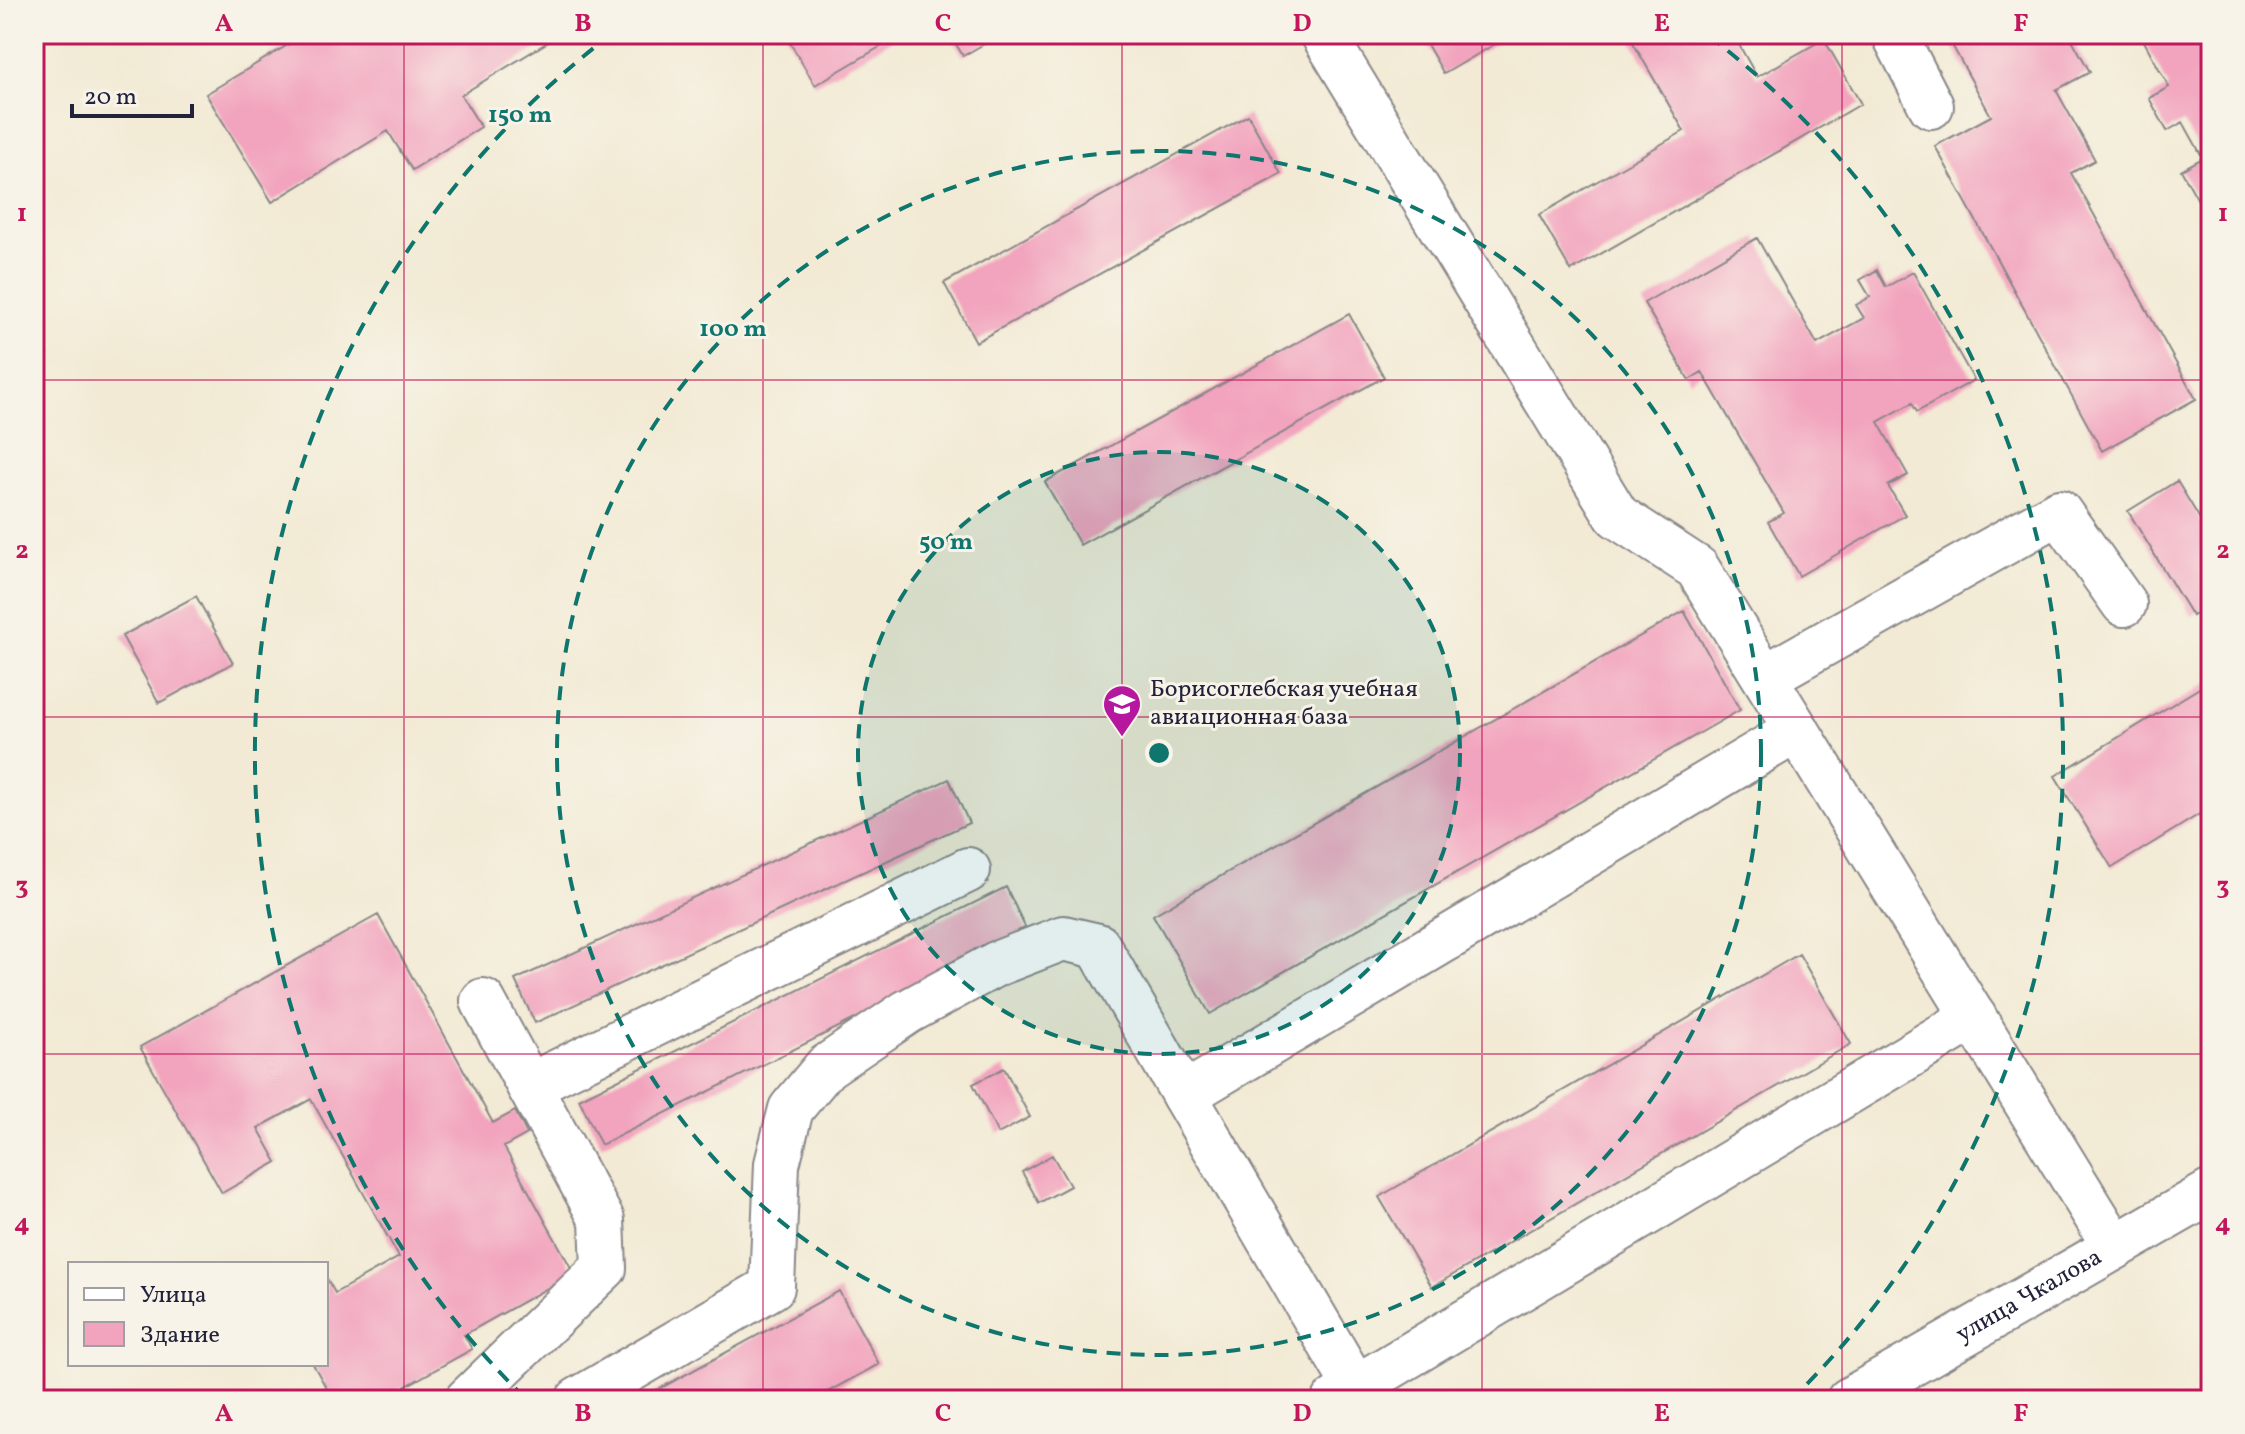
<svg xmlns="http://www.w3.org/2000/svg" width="2245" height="1434" font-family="Vollkorn,serif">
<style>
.building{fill:#f2a3bd}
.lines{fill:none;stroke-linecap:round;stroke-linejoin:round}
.minor-casing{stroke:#8a8688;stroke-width:48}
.minor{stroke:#fff;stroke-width:44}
.grid{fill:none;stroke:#c2185b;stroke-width:2;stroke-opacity:0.55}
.ring{fill:none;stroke:#0f766e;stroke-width:4;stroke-dasharray:14 10}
.labels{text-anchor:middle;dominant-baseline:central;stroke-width:6;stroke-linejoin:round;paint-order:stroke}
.poi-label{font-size:24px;fill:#22223b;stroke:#f7f3e8;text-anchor:start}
.street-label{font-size:24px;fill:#22223b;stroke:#f7f3e8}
.centre{fill:#0f766e;stroke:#f7f3e8;stroke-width:4}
.ring-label{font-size:24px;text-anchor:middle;font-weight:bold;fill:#0f766e;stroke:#f7f3e8;stroke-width:6;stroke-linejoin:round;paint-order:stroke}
.neatline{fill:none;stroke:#c2185b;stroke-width:3}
.grid-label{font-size:26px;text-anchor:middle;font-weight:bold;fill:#c2185b}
</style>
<rect width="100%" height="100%" fill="#f7f3e8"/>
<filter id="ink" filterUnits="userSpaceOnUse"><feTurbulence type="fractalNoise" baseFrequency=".0125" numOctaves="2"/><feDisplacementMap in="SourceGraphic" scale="16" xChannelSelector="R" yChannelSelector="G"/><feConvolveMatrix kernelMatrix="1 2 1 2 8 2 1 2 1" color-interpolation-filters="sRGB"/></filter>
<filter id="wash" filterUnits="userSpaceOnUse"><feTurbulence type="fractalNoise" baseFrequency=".006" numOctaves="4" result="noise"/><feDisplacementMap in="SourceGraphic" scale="32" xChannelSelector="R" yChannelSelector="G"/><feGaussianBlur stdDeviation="1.8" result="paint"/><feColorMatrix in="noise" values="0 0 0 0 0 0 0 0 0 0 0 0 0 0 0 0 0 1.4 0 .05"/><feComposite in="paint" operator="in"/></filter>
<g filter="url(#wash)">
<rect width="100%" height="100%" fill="#f2ead4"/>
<g id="blocks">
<path class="building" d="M306 34H561L461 95 481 127 412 170 388 131 272 202 206 94Z
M785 34H902L815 85Z
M950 34H1001L963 56Z
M1421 34H1512L1444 74Z
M1628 34H1733L1757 77 1824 39 1861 104 1571 271 1539 215 1684 131Z
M1946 34H2069L2090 72 2056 90 2095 160 2071 173 2196 399 2102 451 1935 146 1991 116Z
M2140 34H2211V196L2199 202 2181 170 2203 158 2183 122 2167 131 2149 98 2169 87Z
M1248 115 1281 174 976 342 944 283Z
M1757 238 1817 344 1864 318 1856 305 1870 297 1860 280 1877 270 1886 287 1913 272 1974 380 1917 412 1912 403 1878 422 1908 475 1888 486 1905 515 1799 576 1768 522 1784 513 1702 372 1689 380 1644 303Z
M1349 314 1384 377 1080 545 1045 482Z
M34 329 47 354 34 361Z
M2177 481 2211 537V604L2192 616 2128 511Z
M196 596 233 663 159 703 122 636Z
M1684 611 1740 710 1210 1014 1153 915Z
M2211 681V807L2112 868 2055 776Z
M949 779 969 823 535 1023 515 980Z
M1006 887 1028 933 601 1145 579 1099Z
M378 915 493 1123 515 1111 527 1134 504 1147 574 1273 464 1335 472 1349 381 1400H333L313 1364H326V1277L335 1293 399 1257 311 1099 258 1128 277 1162 222 1193 140 1047Z
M1799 954 1851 1044 1432 1287 1379 1197Z
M1004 1068 1030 1117 998 1134 973 1084Z
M1052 1155 1070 1186 1039 1203 1022 1172Z
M839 1291 879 1364 813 1400H639Z"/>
</g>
</g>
<g filter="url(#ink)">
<use href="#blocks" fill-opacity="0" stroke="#8a8688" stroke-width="2"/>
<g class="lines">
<defs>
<g id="minor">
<path d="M1323 34 1617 516 1697 568 2115 1247"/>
<path d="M1894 34 1931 106"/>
<path d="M1765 677 2059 512 2124 604"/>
<path d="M529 1086 968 870"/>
<path d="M1356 1388 1184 1095 1797 730"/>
<path d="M467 1400 604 1268 602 1220 483 1001"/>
<path d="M578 1400 772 1287 777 1164 791 1109 826 1067 907 1012 996 964 1063 938 1098 946 1184 1095"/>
<path d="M1335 1400 1974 1017"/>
<path id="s1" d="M1849 1400 2211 1192"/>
</g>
</defs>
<use href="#minor" class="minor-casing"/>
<use href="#minor" class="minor"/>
</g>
</g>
<path class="grid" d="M404 34V1400M763 34V1400M1122 34V1400M1482 34V1400M1842 34V1400M34 380H2211M34 717H2211M34 1054H2211"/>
<circle cx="1159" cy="753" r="301" fill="#0f766e" fill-opacity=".12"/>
<g class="ring">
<circle cx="1159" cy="753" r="301"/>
<circle cx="1159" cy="753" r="602"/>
<path d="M525 1398A904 904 0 0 1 609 36M1709 36A904 904 0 0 1 1793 1398"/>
</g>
<defs>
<symbol id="university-pin" viewBox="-11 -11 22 30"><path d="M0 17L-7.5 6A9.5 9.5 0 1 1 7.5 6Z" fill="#b5179e" stroke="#f7f3e8"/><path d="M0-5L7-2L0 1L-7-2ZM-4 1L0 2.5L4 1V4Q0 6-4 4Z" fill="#fff"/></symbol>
</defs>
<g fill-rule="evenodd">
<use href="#university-pin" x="1100" y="682" width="44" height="60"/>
</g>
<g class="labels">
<g class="poi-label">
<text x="1150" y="690">Борисоглебская учебная<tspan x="1150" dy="28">авиационная база</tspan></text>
</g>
<g class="street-label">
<text stroke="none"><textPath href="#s1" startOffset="208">улица Чкалова</textPath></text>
</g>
</g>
<circle cx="1159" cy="753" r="12" class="centre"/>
<g class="ring-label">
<text x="520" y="122">150 m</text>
<text x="733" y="336">100 m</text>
<text x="946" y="549">50 m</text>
</g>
<rect width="2245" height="1434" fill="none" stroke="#f7f3e8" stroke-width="88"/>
<rect x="68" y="1262" width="260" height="104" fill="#f7f3e8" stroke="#a29fa3" stroke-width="2"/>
<rect x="84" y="1288" width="40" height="12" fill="#ffffff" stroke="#a29fa3" stroke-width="2"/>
<text x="140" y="1302" font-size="24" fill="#22223b">Улица</text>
<rect x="84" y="1322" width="40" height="24" fill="#f2a3bd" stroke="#a29fa3" stroke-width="2"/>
<text x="140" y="1342" font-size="24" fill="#22223b">Здание</text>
<path d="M72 104v12h120v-12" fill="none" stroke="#22223b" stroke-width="4"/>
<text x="84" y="104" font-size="24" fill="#22223b" stroke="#f7f3e8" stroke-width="6" paint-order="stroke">20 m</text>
<rect x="44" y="44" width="2157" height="1346" class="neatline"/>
<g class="grid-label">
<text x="224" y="31">A</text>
<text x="583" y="31">B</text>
<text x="943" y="31">C</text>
<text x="1302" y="31">D</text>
<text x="1662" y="31">E</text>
<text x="2021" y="31">F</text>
<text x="22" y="221">1</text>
<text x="2223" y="221">1</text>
<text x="22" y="558">2</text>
<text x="2223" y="558">2</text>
<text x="22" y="894">3</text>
<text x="2223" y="894">3</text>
<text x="22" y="1231">4</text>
<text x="2223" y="1231">4</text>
<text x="224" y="1421">A</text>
<text x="583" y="1421">B</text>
<text x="943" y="1421">C</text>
<text x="1302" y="1421">D</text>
<text x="1662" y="1421">E</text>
<text x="2021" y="1421">F</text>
</g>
</svg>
